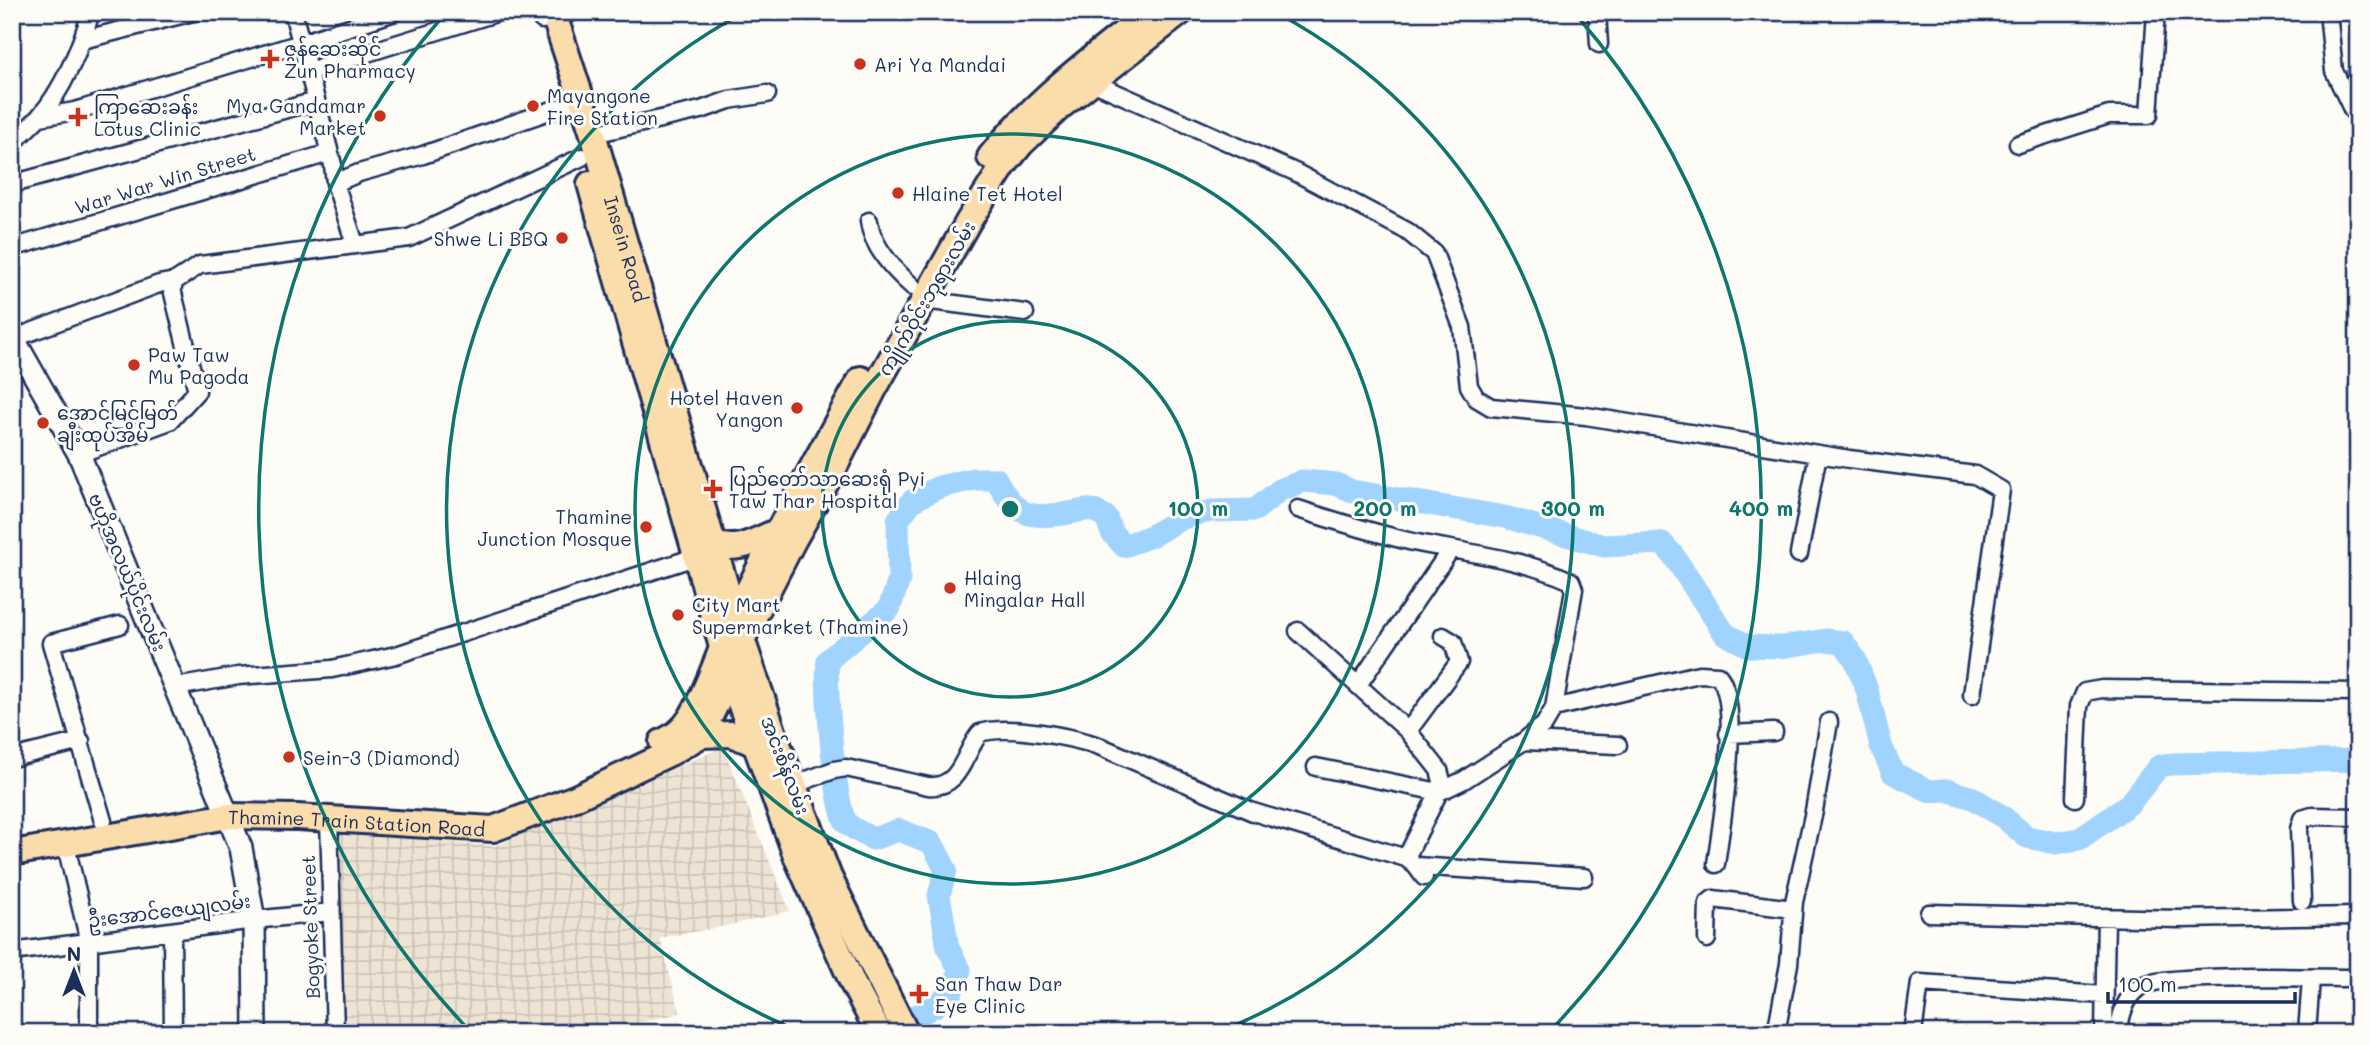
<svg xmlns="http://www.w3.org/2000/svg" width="2370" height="1045" font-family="Mali,'Noto Sans Myanmar',sans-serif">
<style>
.industrial{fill:url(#industrial-grid)}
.water{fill:url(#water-waves);stroke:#6b91bd;stroke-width:2}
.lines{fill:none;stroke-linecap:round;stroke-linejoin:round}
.river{stroke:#a0d3fd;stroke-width:23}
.street-casing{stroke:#1b2f5e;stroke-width:21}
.secondary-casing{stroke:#1b2f5e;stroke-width:26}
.primary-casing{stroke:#1b2f5e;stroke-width:30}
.street{stroke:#fdfcf7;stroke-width:16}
.secondary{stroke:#fdfcf7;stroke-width:21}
.primary{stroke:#fbdcab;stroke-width:24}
.ring{fill:none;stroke:#0f766e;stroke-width:3.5}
.poi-dot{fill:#c8321e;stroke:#fdfcf7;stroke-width:2.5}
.labels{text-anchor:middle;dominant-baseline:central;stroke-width:6;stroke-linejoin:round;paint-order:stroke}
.poi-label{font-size:19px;fill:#1b2f5e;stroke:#fdfcf7;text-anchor:start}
.street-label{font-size:19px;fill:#1b2f5e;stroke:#fdfcf7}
.centre{fill:#0f766e;stroke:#fdfcf7;stroke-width:3.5}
.ring-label{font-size:21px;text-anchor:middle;font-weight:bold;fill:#0f766e;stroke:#fdfcf7;stroke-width:6;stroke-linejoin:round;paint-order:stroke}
</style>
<defs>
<pattern id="industrial-grid" width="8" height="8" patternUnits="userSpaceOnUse" patternTransform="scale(1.75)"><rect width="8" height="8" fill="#efe4d4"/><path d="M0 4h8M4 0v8" fill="none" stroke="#ccc4b8"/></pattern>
<pattern id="water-waves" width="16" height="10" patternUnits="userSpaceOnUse" patternTransform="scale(1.75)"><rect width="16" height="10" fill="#a0d3fd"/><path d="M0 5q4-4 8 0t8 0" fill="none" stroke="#89b5db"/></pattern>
</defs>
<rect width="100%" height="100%" fill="#fdfcf7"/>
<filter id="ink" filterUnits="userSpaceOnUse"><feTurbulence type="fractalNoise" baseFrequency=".0143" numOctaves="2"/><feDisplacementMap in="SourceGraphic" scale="14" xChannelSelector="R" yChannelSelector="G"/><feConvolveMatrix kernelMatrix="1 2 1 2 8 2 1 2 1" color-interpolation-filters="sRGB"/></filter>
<g filter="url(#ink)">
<path class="industrial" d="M723 747 790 911 726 926 660 938 680 1013 594 1033H342L337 833 495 846Z"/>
<path class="water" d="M2358 64V103L2348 83 2347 71Z"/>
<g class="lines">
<path class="river" d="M885 1032 935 1006 951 993 960 970 948 948 939 895 946 870 932 843 899 830 873 839C865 834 851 829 846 822 834 803 825 684 828 660L889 609 899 580 898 520 912 501 939 487 974 479H996C1016 517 1028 519 1069 513 1076 512 1085 509 1091 510 1096 511 1102 515 1106 517L1112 533 1124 546 1151 536 1181 519 1195 514 1212 511 1255 510 1280 490 1303 481 1336 484 1352 491 1505 517 1604 546 1662 543 1673 555 1725 634 1748 646 1781 647 1826 640 1843 642 1855 659 1867 690 1881 746 1893 773 1930 791 1946 790 1973 798 2003 817 2027 837 2056 843 2079 839 2129 804 2159 766 2172 764 2358 760"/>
<defs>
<path id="street" d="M293 12 333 165 335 183 355 244
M1597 12 1599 44
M2328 12 2334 71 2353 111 2358 115
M542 20 572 12
M82 40 193 12
M309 71 499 12
M1085 79 1295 172 1407 231 1434 253 1462 327 1469 386 1476 398 1491 407 1586 416 1849 459 1975 475 2001 490 1972 695
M40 117 75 111 301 43 395 12
M593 134 701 110 729 100 767 94
M2018 144 2109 115H2149L2156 12
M12 145C20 134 30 127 39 117 63 91 81 46 91 12
M335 183 359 173 423 155 581 100
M12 184 316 101
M869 221C872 247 894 270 913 287
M12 248 329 153
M924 300 1025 313
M15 338 159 284 175 281
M79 454 170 421 197 391 172 289 175 281 200 265 409 238 582 157
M1298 509C1335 521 1374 533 1413 542 1467 553 1520 558 1571 581L1574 589 1554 708 1544 725 1524 741 1464 780 1439 792 1316 767
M1799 554 1818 454
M1298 631 1408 731 1439 770 1442 781 1439 792 1406 858
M1358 685 1451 549
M176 687 238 676 332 669 396 655 698 556
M1554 708 1699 674 1718 675C1743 703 1721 826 1716 864
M1408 731 1459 662 1453 642 1443 636
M1728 734 1774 732
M1524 741 1618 745
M12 758 81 741
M793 785 834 770 846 768 928 786C961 789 964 752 980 733 1008 724 1071 737 1099 746L1253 812 1406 858 1416 866 1424 877
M2075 798 2079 706 2085 692 2102 689 2358 692
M329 819 335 1033
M103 821 51 643 120 625
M65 842 89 941V1033
M1416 866 1584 877
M2302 901 2299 829 2302 819 2312 816 2358 817
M1929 913 2179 919 2358 916
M172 932 173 1033
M1707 939 1708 903 1713 899 1793 909
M12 952 254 920 331 912
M1776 1033 1789 964 1794 902 1814 811 1829 722
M1913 1033 1920 983 2104 995
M2104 1033 2106 917
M2119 1033C2120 1015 2126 996 2142 986 2162 973 2323 978 2358 978
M2307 1033 2311 978"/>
<path id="secondary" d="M12 336 79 454 241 848 254 920 255 1033"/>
<g id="primary">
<path id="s1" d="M553 12 593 134 735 618 774 734 829 877 906 1033"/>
<path d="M990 157C1035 100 1093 57 1150 12"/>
<path d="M590 184 730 675 797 858 853 984 879 1033"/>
<path d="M713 543C736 554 757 540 778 531"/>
<path d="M701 735 732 734 755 744"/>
<path d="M662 742C674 736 682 731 690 719 710 687 719 650 736 616 774 535 818 457 861 379"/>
<path id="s2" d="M12 853 229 816 297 817 493 829 575 798 670 753 701 735 730 675 742 640 794 539 832 472 873 391 968 222 1004 165 1021 144 1061 106 1181 12"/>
</g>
</defs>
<use href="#street" class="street-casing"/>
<use href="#secondary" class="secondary-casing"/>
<use href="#primary" class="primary-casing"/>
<use href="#street" class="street"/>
<use href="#secondary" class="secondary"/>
<use href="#primary" class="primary"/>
</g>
</g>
<g class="ring">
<circle cx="1010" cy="509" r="188"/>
<circle cx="1010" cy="509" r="375"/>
<path d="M799 1031A563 563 0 0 1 741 14M1279 14A563 563 0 0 1 1221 1031"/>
<path d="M470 1031A751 751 0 0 1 443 16M1577 16A751 751 0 0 1 1550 1031"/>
</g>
<g class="poi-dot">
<path d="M266.5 48.5h7v7h7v7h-7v7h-7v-7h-7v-7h7z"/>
<circle cx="860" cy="64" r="7"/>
<circle cx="533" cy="106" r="7"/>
<circle cx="380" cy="116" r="7"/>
<path d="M74.5 106.5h7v7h7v7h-7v7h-7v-7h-7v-7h7z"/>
<circle cx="898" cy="193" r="7"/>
<circle cx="562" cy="238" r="7"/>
<circle cx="134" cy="365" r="7"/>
<circle cx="797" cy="408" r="7"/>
<circle cx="43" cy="423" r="7"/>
<path d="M709.5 478.5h7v7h7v7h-7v7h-7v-7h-7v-7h7z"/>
<circle cx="646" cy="527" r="7"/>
<circle cx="950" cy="588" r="7"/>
<circle cx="678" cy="615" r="7"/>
<circle cx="289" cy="757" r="7"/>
<path d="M915.5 983.5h7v7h7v7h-7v7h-7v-7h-7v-7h7z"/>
</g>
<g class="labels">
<g class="poi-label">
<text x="284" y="48">ဇွန်ဆေးဆိုင်<tspan x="284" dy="22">Zun Pharmacy</tspan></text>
<text x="874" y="64">Ari Ya Mandai</text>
<text x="547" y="95">Mayangone<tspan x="547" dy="22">Fire Station</tspan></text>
<text x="366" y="105" text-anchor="end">Mya Gandamar<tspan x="366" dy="22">Market</tspan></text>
<text x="94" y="106">ကြာဆေးခန်း<tspan x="94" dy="22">Lotus Clinic</tspan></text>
<text x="912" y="193">Hlaine Tet Hotel</text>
<text x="548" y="238" text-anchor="end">Shwe Li BBQ</text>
<text x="148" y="354">Paw Taw<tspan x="148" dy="22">Mu Pagoda</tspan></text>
<text x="783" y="397" text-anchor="end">Hotel Haven<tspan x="783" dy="22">Yangon</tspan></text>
<text x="57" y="412">အောင်မြင့်မြတ်<tspan x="57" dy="22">ချီးထုပ်အိမ်</tspan></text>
<text x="729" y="478">ပြည်တော်သာဆေးရုံ Pyi<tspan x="729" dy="22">Taw Thar Hospital</tspan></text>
<text x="632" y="516" text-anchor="end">Thamine<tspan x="632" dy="22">Junction Mosque</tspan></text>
<text x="964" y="577">Hlaing<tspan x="964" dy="22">Mingalar Hall</tspan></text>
<text x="692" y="604">City Mart<tspan x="692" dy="22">Supermarket (Thamine)</tspan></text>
<text x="303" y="757">Sein-3 (Diamond)</text>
<text x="935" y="983">San Thaw Dar<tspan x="935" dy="22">Eye Clinic</tspan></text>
</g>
<g class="street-label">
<text transform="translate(165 180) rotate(-17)">War War Win Street</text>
<text stroke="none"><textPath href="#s1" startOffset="248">Insein Road</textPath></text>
<text transform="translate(926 298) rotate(-60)">ကျိုက်ဝိုင်းဘုရားလမ်း</text>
<text transform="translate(128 572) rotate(67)">ဗဟိုအလယ်ပိုင်းလမ်း</text>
<text transform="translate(786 765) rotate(69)">အင်းစိန်လမ်း</text>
<text stroke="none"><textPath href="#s2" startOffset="348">Thamine Train Station Road</textPath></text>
<text transform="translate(169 910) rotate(-7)">ဦးအောင်ဇေယျလမ်း</text>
<text transform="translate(310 927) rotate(-92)">Bogyoke Street</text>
</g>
</g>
<circle cx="1010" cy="509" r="10" class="centre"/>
<g class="ring-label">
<text x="1198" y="516">100 m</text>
<text x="1385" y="516">200 m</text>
<text x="1573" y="516">300 m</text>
<text x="1761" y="516">400 m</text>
</g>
<rect width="2370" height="1045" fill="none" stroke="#fdfcf7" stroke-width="42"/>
<rect x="21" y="21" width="2328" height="1003" fill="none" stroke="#1b2f5e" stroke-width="2.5" filter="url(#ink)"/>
<g transform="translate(74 971)" stroke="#fdfcf7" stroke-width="5" paint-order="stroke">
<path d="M0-5L12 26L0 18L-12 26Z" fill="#1b2f5e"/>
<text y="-10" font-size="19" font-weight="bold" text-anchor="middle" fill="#1b2f5e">N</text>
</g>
<path d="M2108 992v10h187v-10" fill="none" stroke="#1b2f5e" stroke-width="3.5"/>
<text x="2118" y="992" font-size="21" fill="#1b2f5e" stroke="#fdfcf7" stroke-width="5" paint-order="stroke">100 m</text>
</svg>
